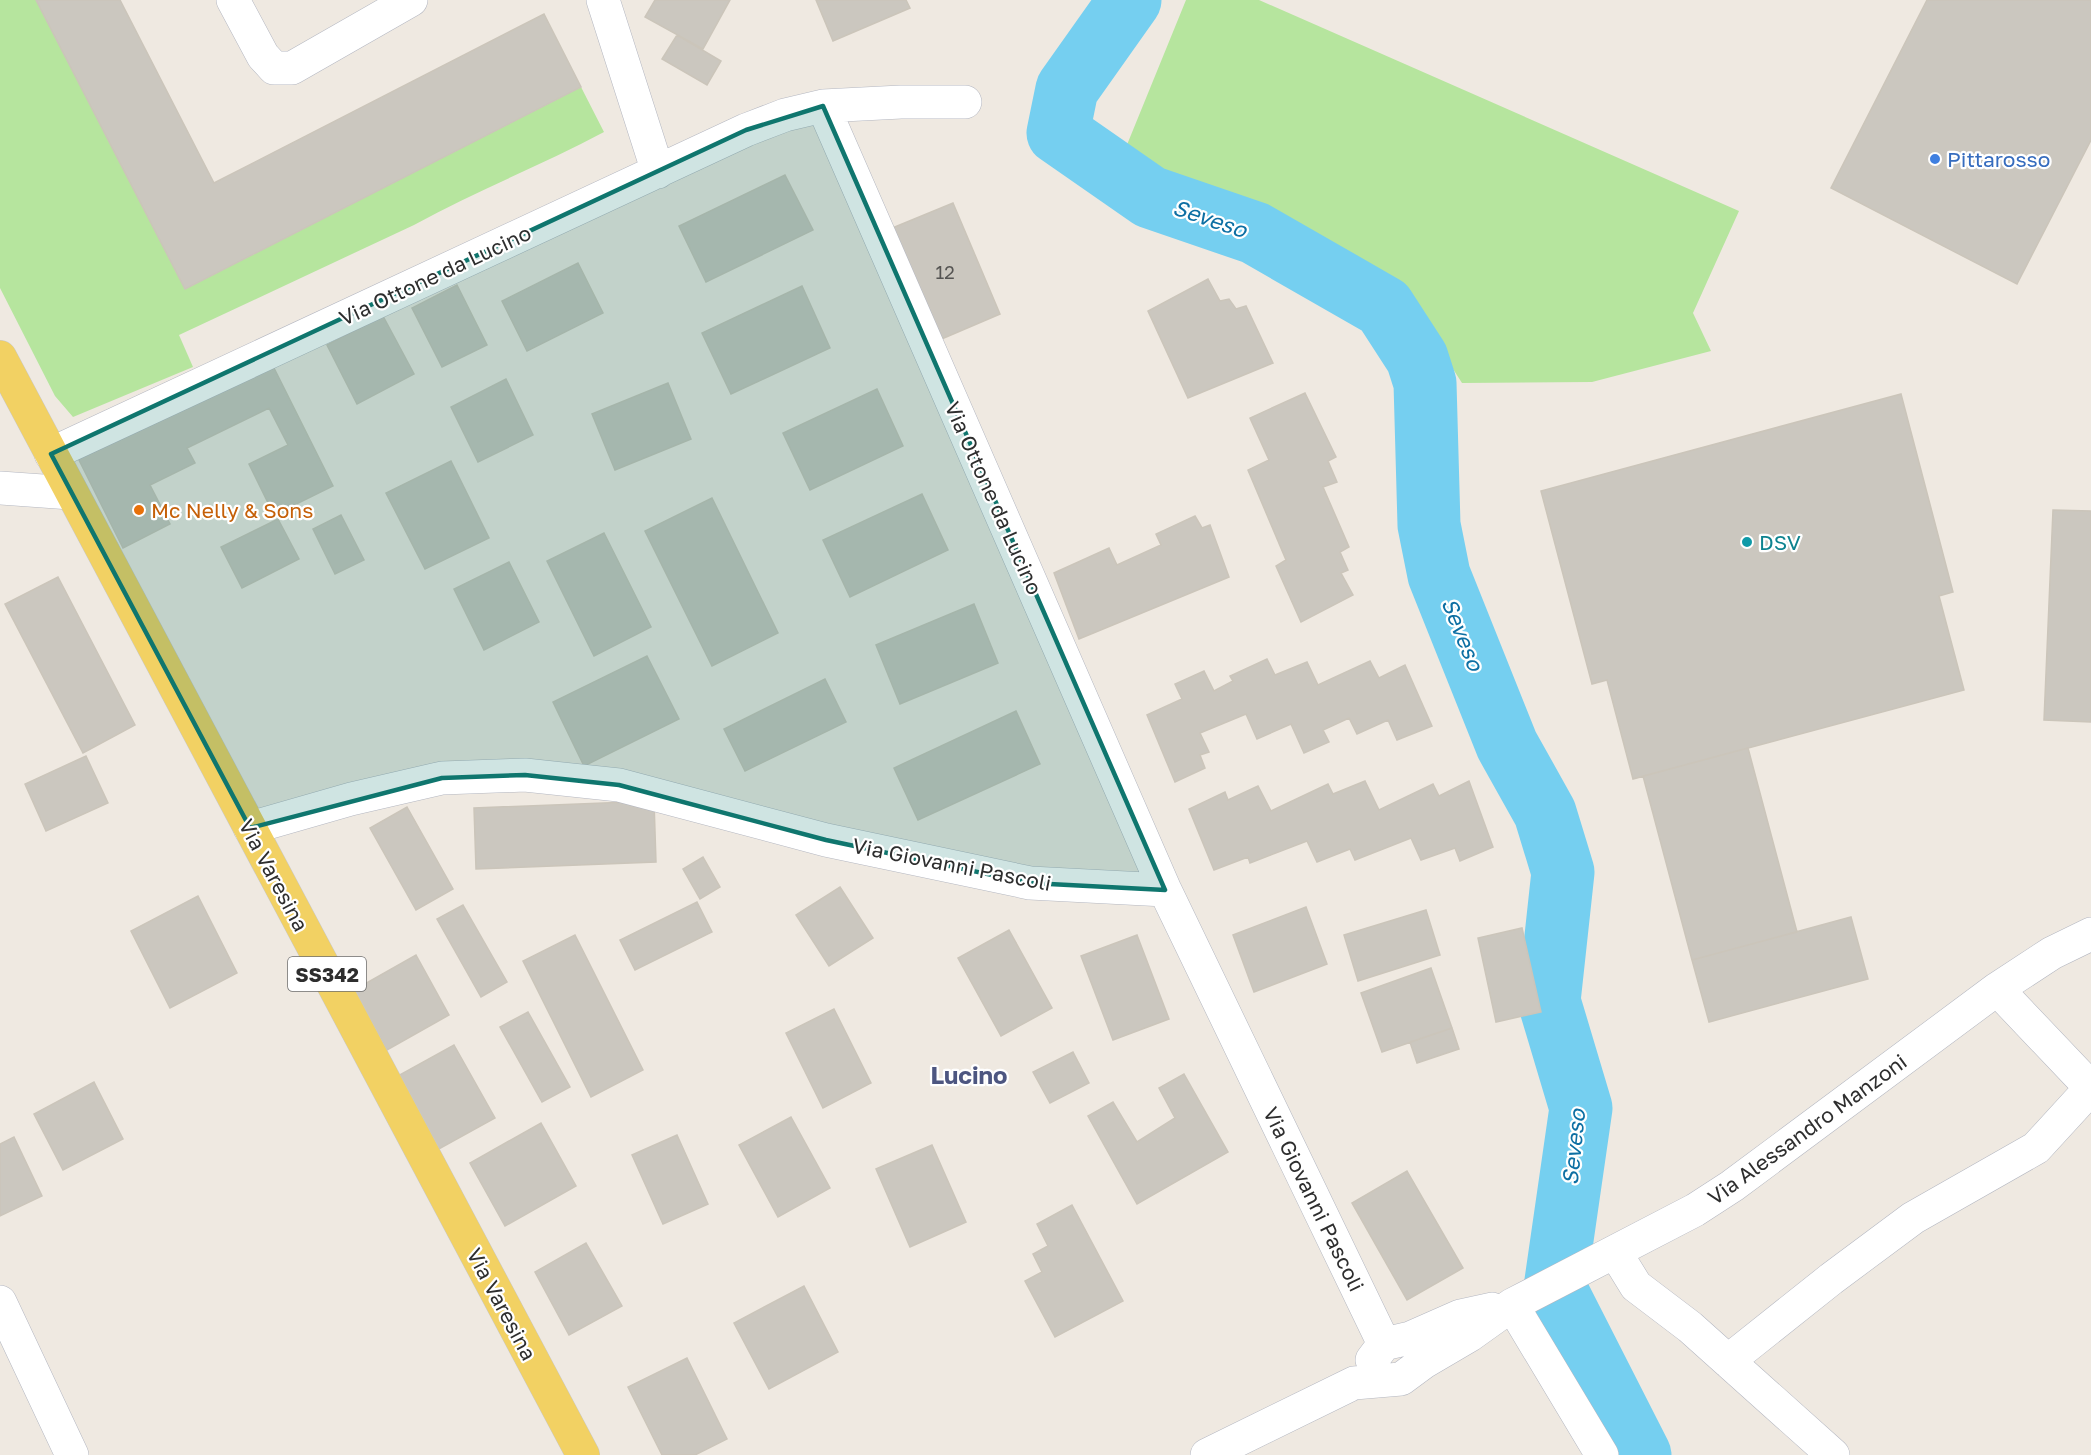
<svg xmlns="http://www.w3.org/2000/svg" width="2091" height="1455" font-family="'Golos Text',sans-serif">
<style>
.green{fill:#b6e59e}
.lines{fill:none;stroke-linecap:round;stroke-linejoin:round}
.river{stroke:#75cff0;stroke-width:63}
.building{fill:#cbc7bf;stroke:#cbc5ba;stroke-width:1.5}
.minor-casing{stroke:#b4b7c1;stroke-width:34}
.primary-casing{stroke:#c9c9c9;stroke-width:34}
.minor{stroke:#fff;stroke-width:33}
.primary{stroke:#f2d163;stroke-width:33}
.marked{fill:#0f766e;fill-opacity:0.2;stroke:#0f766e;stroke-width:4.5;stroke-linejoin:round}
.shop-dot{fill:#3f7fe0;stroke:#fff;stroke-width:2}
.food-dot{fill:#e8710a;stroke:#fff;stroke-width:2}
.culture-dot{fill:#0f9aa8;stroke:#fff;stroke-width:2}
.labels{text-anchor:middle;dominant-baseline:central;stroke-width:4.5;stroke-linejoin:round;paint-order:stroke}
.number-label{font-size:18px;fill:#555452}
.shield{fill:#fff;stroke:#6d6d6d;stroke-width:1.5}
.shield-label{font-size:20px;font-weight:bold;fill:#2e2e2e}
.shop-label{font-size:21px;fill:#366cbe;stroke:#fff;text-anchor:start}
.street-label{font-size:21px;fill:#2e2e2e;stroke:#fff}
.food-label{font-size:21px;fill:#c56008;stroke:#fff;text-anchor:start}
.culture-label{font-size:21px;fill:#0d838f;stroke:#fff;text-anchor:start}
.water-label{font-size:22px;font-style:italic;fill:#0d6fa3;stroke:#fff}
.quarter-label{font-size:24px;font-weight:bold;fill:#4d5680;stroke:#fff}
</style>
<rect width="100%" height="100%" fill="#efe9e1"/>
<path class="green" d="M0 0H38L185 289 581 87 604 132C542 165 476 191 414 225L179 335 193 367 73 417 55 396 0 288Z
M1186 0H1259L1739 211 1693 313 1711 351 1592 382 1462 383 1405 294 1322 247 1122 157Z"/>
<g class="lines">
<path class="river" d="M1130 0 1067 89 1058 133 1150 197 1255 233 1384 307 1417 358 1425 383 1429 525 1439 575 1507 745 1545 813 1563 872 1549 1001 1581 1108 1555 1288 1640 1455"/>
</g>
<path class="building" d="M36 0H120L214 183 544 14 581 87 185 289Z
M655 0H730L703 49 645 17Z
M816 0H906L910 8 833 41Z
M1927 0H2091V140L2017 284 1831 188Z
M677 35 721 61 707 85 662 59Z
M785 175 813 230 706 282 679 226Z
M953 203 1000 314 937 341 890 229Z
M578 263 603 313 527 351 502 301Z
M1208 279 1220 301 1229 299 1236 309 1246 306 1273 363 1188 398 1148 311Z
M457 285 487 345 442 367 412 308Z
M802 286 830 348 731 394 702 333Z
M383 316 414 374 357 404 327 345Z
M268 356 333 486 274 515 249 464 288 445 269 408 187 448 195 463 150 485 170 524 123 548 75 452Z
M506 379 533 435 478 462 451 407Z
M668 383 691 439 615 470 592 414Z
M877 389 903 446 810 490 783 433Z
M1305 393 1336 457 1328 461 1337 482 1323 487 1349 547 1340 552 1348 570 1341 573 1353 595 1301 622 1276 566 1286 560 1248 470 1269 460 1250 418Z
M1901 394 1953 592 1939 596 1964 690 1633 779 1607 680 1592 684 1541 491Z
M451 461 489 538 425 569 386 493Z
M922 494 948 550 850 597 823 540Z
M712 498 778 633 712 666 645 531Z
M2053 510 2091 511V722L2044 720Z
M341 515 364 560 335 574 313 529Z
M1195 516 1202 528 1210 525 1229 577 1079 639 1054 573 1109 548 1117 565 1161 545 1156 534Z
M278 519 299 559 242 588 221 547Z
M604 533 651 627 594 656 547 561Z
M509 562 539 622 484 650 454 589Z
M58 577 135 725 83 753 5 604Z
M974 604 998 663 900 704 876 645Z
M647 656 679 719 584 766 553 702Z
M1267 659 1275 675 1307 662 1318 685 1370 661 1379 678 1405 665 1432 726 1397 740 1388 720 1357 734 1349 718 1323 730 1329 742 1304 753 1291 724 1257 739 1246 714 1200 733 1209 752 1200 755 1205 768 1175 782 1147 715 1182 699 1175 684 1204 671 1214 691 1233 681 1230 676Z
M825 679 846 722 745 771 724 729Z
M1016 711 1040 764 918 820 894 768Z
M1748 748 1797 932 1692 960 1643 776Z
M86 756 108 803 46 831 25 784Z
M1365 781 1379 810 1433 784 1439 796 1469 781 1493 847 1460 861 1455 848 1421 860 1411 838 1355 860 1350 849 1317 862 1307 841 1250 863 1248 857 1214 870 1189 809 1225 792 1228 800 1258 786 1271 811 1328 784 1333 794Z
M654 801 656 862 476 869 474 808Z
M407 807 453 889 416 910 370 828Z
M703 857 720 887 700 899 683 869Z
M840 887 873 938 829 966 796 915Z
M198 896 237 973 170 1008 131 931Z
M697 902 712 932 635 970 620 940Z
M463 905 507 982 481 997 437 919Z
M1306 907 1327 964 1254 992 1233 935Z
M1426 910 1440 955 1358 981 1344 935Z
M1851 917 1868 979 1709 1022 1692 960Z
M1522 928 1541 1012 1496 1022 1478 938Z
M1009 930 1052 1008 1001 1036 958 958Z
M575 935 643 1070 591 1097 523 961Z
M1137 935 1169 1019 1113 1040 1081 956Z
M416 955 449 1015 387 1050 354 990Z
M1431 968 1452 1028 1382 1052 1361 993Z
M834 1009 871 1083 823 1108 786 1033Z
M528 1012 570 1087 542 1102 500 1027Z
M1452 1028 1459 1049 1417 1063 1410 1042Z
M454 1045 495 1118 437 1150 396 1077Z
M1073 1052 1089 1083 1050 1103 1033 1072Z
M1184 1074 1228 1152 1137 1204 1088 1116 1113 1102 1137 1142 1175 1118 1159 1088Z
M94 1082 123 1139 63 1170 34 1114Z
M791 1117 830 1188 778 1217 739 1145Z
M541 1123 576 1186 505 1226 470 1163Z
M677 1135 708 1204 663 1224 632 1155Z
M14 1137 42 1196 0 1216V1144Z
M932 1145 966 1222 910 1247 876 1169Z
M1407 1171 1463 1268 1407 1300 1352 1203Z
M1072 1205 1123 1301 1055 1337 1025 1281 1042 1272 1033 1254 1048 1246 1037 1224Z
M586 1243 622 1306 569 1335 535 1272Z
M804 1286 838 1352 769 1389 734 1323Z
M687 1358 727 1439 695 1455H662L628 1387Z"/>
<g class="lines">
<defs>
<path id="minor" d="M233 0 263 56 274 68H292L411 0
M603 0 658 172
M823 106 901 102H965
M51 454 746 130 785 115 823 106 1165 890
M0 488 71 493
M250 828 351 799 442 778 525 775 619 785 826 840 1030 883 1165 890 1384 1344
M1997 989 2091 1088
M1615 1252 1636 1286 1690 1327 1833 1455
M0 1302 72 1455
M1512 1305 1602 1455
M1372 1360 1384 1344 1410 1338 1460 1316 1492 1309
M1728 1361 1831 1279 1913 1218 2036 1148 2091 1088
M1207 1455 1354 1383 1401 1379 1424 1362 1470 1335 1512 1305 1695 1210 1732 1186 1997 989 2052 953 2091 934"/>
<path id="primary" d="M0 357 583 1455"/>
</defs>
<use href="#minor" class="minor-casing"/>
<use href="#primary" class="primary-casing"/>
<use href="#minor" class="minor"/>
<use href="#primary" class="primary"/>
</g>
<path class="marked" d="M823 106 1165 890 1030 883 826 840 619 785 525 775 442 778 250 828 51 454 746 130Z"/>
<circle class="shop-dot" cx="1935" cy="159" r="6"/>
<circle class="food-dot" cx="139" cy="510" r="6"/>
<circle class="culture-dot" cx="1747" cy="542" r="6"/>
<g class="labels">
<g class="number-label">
<text x="945" y="272">12</text>
</g>
<rect class="shield" x="288" y="957" width="78" height="34" rx="4.5"/>
<g class="shield-label">
<text x="327" y="974">SS342</text>
</g>
<g class="shop-label">
<text x="1947" y="159">Pittarosso</text>
</g>
<g class="street-label">
<text transform="translate(435 275) rotate(-25)">Via Ottone da Lucino</text>
<text transform="translate(994 498) rotate(66)">Via Ottone da Lucino</text>
<text transform="translate(952 864) rotate(11)">Via Giovanni Pascoli</text>
<text transform="translate(274 875) rotate(62)">Via Varesina</text>
<text transform="translate(1807 1129) rotate(-36)">Via Alessandro Manzoni</text>
<text transform="translate(1314 1199) rotate(64)">Via Giovanni Pascoli</text>
<text transform="translate(502 1304) rotate(62)">Via Varesina</text>
</g>
<g class="food-label">
<text x="151" y="510">Mc Nelly &amp; Sons</text>
</g>
<g class="culture-label">
<text x="1759" y="542">DSV</text>
</g>
<g class="water-label">
<text transform="translate(1210 218) rotate(19)">Seveso</text>
<text transform="translate(1463 634) rotate(68)">Seveso</text>
<text transform="translate(1573 1147) rotate(-84)">Seveso</text>
</g>
<g class="quarter-label">
<text x="969" y="1074">Lucino</text>
</g>
</g>
</svg>
